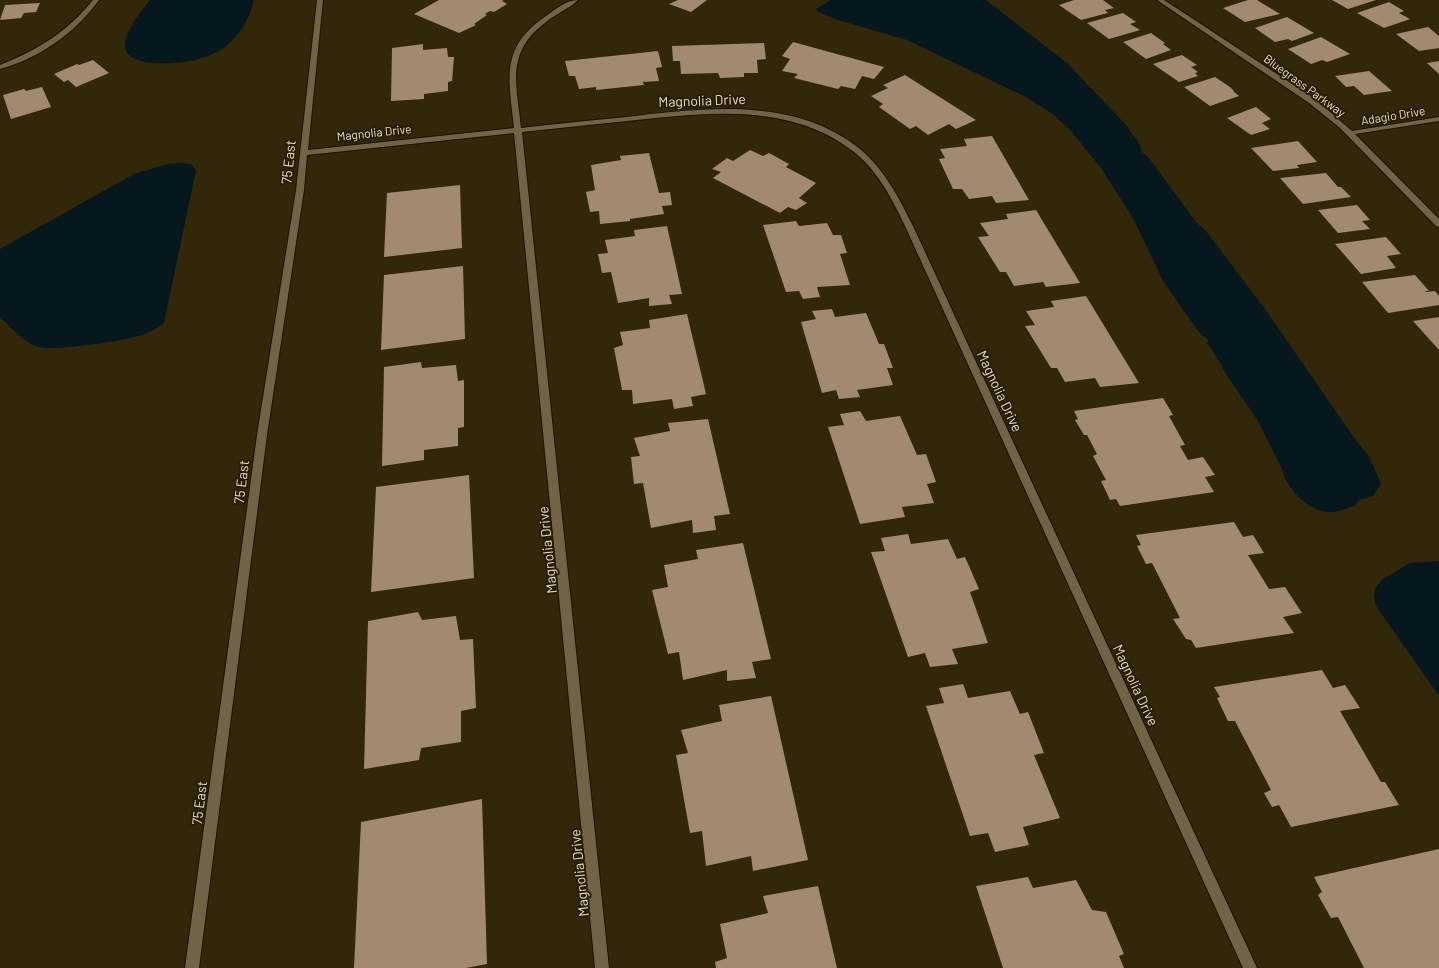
<svg xmlns="http://www.w3.org/2000/svg" width="1439" height="968" font-family="Barlow,sans-serif">
<style>
.water{fill:#07171e}
.building{fill:#a28a70}
.lines{fill:none;stroke-linecap:round;stroke-linejoin:round}
.street-casing{stroke:#181000;stroke-width:2}
.street{fill:#716446;fill-rule:evenodd}
.labels{text-anchor:middle;dominant-baseline:central;stroke-width:4;stroke-linejoin:round;paint-order:stroke}
.far-street-label{font-size:12px;fill:#e3dccb;stroke:#281d01}
.street-label{font-size:14px;fill:#e3dccb;stroke:#281d01}
</style>
<rect width="100%" height="100%" fill="#322709"/>
<path class="water" d="M150 0H254C250 19 239 36 224 48 215 54 201 59 190 61 176 64 124 68 125 45 126 29 141 12 150 0Z
M831 0H986L1067 63 1126 125C1132 135 1140 141 1142 152L1149 158 1196 222 1206 231 1265 309 1355 439 1369 456 1381 484 1373 496 1359 500 1355 506C1345 508 1338 513 1328 512 1308 511 1286 488 1282 469L1258 421 1222 368V365C1215 358 1214 350 1207 344L1208 340 1198 331 1163 281 1134 220 1101 168 1071 131 1054 115 1026 97 907 40 838 20 818 12 816 9Z
M180 163 191 164 196 170 164 323C155 330 145 335 134 337 118 342 52 351 39 347 24 343 12 328 0 317V249L134 174 167 164Z
M1439 561V696L1376 606 1374 595 1376 587 1383 579 1410 563Z"/>
<path class="building" d="M439 0H504L502 1 507 4 494 12 490 11 485 14 487 15 474 24 476 25 459 33 414 14Z
M678 0H707L691 12 669 4Z
M1074 0H1103L1114 8 1105 10 1108 13 1081 20 1059 5Z
M1248 0H1257L1280 14 1245 22 1223 8Z
M1332 0H1376L1348 9Z
M1389 2 1404 11 1399 13 1410 19 1384 28 1357 13Z
M40 3 36 12 24 13 21 18 0 20 5 5Z
M1123 13 1136 22 1130 24 1140 30 1109 39 1087 23Z
M1287 17 1314 33 1292 41 1288 39 1275 42 1255 28Z
M1428 27 1439 36V48L1419 51 1396 34Z
M1151 33 1165 43 1163 44 1171 50 1146 59 1123 42Z
M1321 37 1350 54 1327 62 1322 60 1311 64 1288 49Z
M793 42 884 67 874 79 862 76 855 89 841 86 838 89 794 78 798 74 782 71 790 59 782 56Z
M764 43 766 59 757 60 758 73H744V77L720 78 718 73 681 74 680 61H673L672 46Z
M423 44V50L447 48 448 57H454L452 81 448 82V91L424 94V99L391 101 392 48Z
M658 51 662 67 656 68 659 81 643 82 644 85 596 90V87L579 89 575 76H569L565 61Z
M1182 55 1197 65 1191 67 1198 72 1195 73 1198 76 1179 82 1153 64Z
M93 60 109 73 76 87 68 80 64 82 54 74 77 64 79 65Z
M1439 61V74L1427 63Z
M1369 71 1392 91 1364 95 1354 86 1346 87 1335 76Z
M905 75 976 120 956 129 949 124 928 135 916 126 910 129 879 107 883 104 871 96 888 88 883 85Z
M1215 77 1230 87 1234 91H1233L1239 96 1210 106 1184 87Z
M42 87 51 107 11 119 3 95 24 89 26 91Z
M1256 107 1271 119 1262 123 1270 129 1251 135 1227 118Z
M992 136 1029 200 996 203 992 196 969 199 962 189H953L939 159 945 158 940 149 967 146 964 139Z
M1298 141 1317 162 1297 165 1299 168 1273 171 1251 148Z
M750 150 763 156 769 153 789 164 786 167 816 183 799 198 807 203 796 210 788 207 780 213 713 178 721 172 712 169 727 158 733 161Z
M649 153 659 193 670 192 672 205 662 206 664 214 630 219V221L600 224 599 211 590 212 586 192 595 190 591 165 621 160 620 156Z
M1326 173 1338 187H1341L1351 197 1303 204 1280 178Z
M460 185 462 248 384 257 387 193Z
M1357 205 1370 220 1362 221 1370 229 1338 233 1318 210Z
M1036 210 1080 283 1046 287 1043 282 1014 286 1006 272H1000L978 237 989 236 980 223 1008 219 1006 214Z
M796 221 799 226 827 223 833 235H841L847 253 840 254 850 285 817 287 820 297 803 299 799 291 786 292 763 225Z
M667 226 682 294 669 295 672 304 649 306V298L618 303 611 272 602 273 598 254 608 253 605 240 635 236 634 230Z
M1386 237 1401 254 1387 256 1396 268 1361 274 1335 244Z
M463 266 465 339 381 350 384 275Z
M1415 275 1429 291H1425L1426 292 1435 291 1439 296V305L1388 313 1362 282Z
M1086 296 1139 383 1100 387 1095 378 1065 382 1057 368H1051L1025 326 1035 325 1026 311 1054 307 1051 301Z
M832 309 835 317 866 313 879 344H884L893 368H887L893 385 857 390 860 397 839 399 836 390 822 393 801 322 816 319 812 311Z
M687 314 706 394 691 397 693 406 674 409 672 399 633 404 632 390H622L614 348 623 345 620 332 650 328 649 320Z
M1439 317V350L1413 321Z
M421 362 422 368 456 365 458 381 464 380V427L458 428V446L424 450V460L382 466 384 367Z
M1163 398 1173 415 1169 416 1185 445 1180 446 1188 460 1203 457 1215 475 1205 477 1214 492 1120 506 1116 499 1110 500 1101 481 1106 480 1093 456 1097 454 1087 435H1084L1075 420 1078 419 1074 411Z
M860 411 866 421 900 416 917 455 926 454 936 482 927 484 934 503 902 507 905 517 860 524 828 427 844 425 840 414Z
M708 419 730 514 714 516 716 530 693 533 692 520 651 528 643 483 634 484 631 457 640 456 634 438 670 431 668 423Z
M469 475 474 578 371 592 376 487Z
M1234 522 1243 537 1253 535 1264 553 1248 555 1269 589 1285 587 1302 613 1283 617 1294 633 1196 648 1191 640 1186 639 1173 619 1180 618 1152 563 1146 564 1137 546 1141 545 1136 535Z
M908 534 911 544 948 539 957 559 965 557 979 589 970 592 988 643 952 649 958 664 930 667 925 653 908 657 871 552 885 551 881 538Z
M743 543 771 659 752 662 756 678 727 681V670L683 680 679 652 668 654 652 590 668 587 664 565 698 559 696 550Z
M418 612 422 620 456 616 460 640 473 639 476 708 461 711V742L421 748 419 760 364 769 368 621Z
M1322 670 1333 688 1345 685 1360 708 1340 711 1381 782H1385L1399 805 1291 827 1279 805 1272 807 1264 793 1271 790 1235 721H1228L1217 698 1220 697 1214 687Z
M963 684 968 698 1010 691 1020 714 1028 712 1044 753 1034 755 1060 818 1023 827 1029 845 995 852 988 833 970 836 926 706 944 703 939 688Z
M771 696 808 860 753 871 751 856 706 866 702 831 690 833 676 755 688 753 681 730 722 721 719 705Z
M482 799 487 964 466 968H354L361 822Z
M1439 849V968H1364L1338 917 1331 918 1318 895 1322 892 1314 877Z
M1028 877 1033 888 1076 880 1092 910 1106 912 1124 954 1119 956 1124 968H1003L976 886Z
M818 886 837 968H716L715 962 727 958 720 924 768 913 763 896Z"/>
<g class="lines">
<defs>
<path id="street" d="M93 0H99C75 33 40 58 0 69V65C39 49 66 33 93 0Z
M317 0H323L308 150 514 128C509 79 499 48 546 16 556 9 566 0 578 0 569 9 555 14 545 23 505 53 517 85 521 128 556 124 592 120 627 117 704 108 795 96 860 149 885 170 899 198 913 226L1257 968H1243L905 226C892 199 878 171 854 152 790 101 703 113 627 121 592 125 557 128 522 132L609 968H595L514 133 307 155 304 190 267 435 199 968H185L257 435 296 190Z
M1157 0H1164L1315 99 1352 131 1439 117V121L1355 134 1439 219V227L1436 226 1340 128 1309 103Z"/>
</defs>
<use href="#street" class="street-casing"/>
<use href="#street" class="street"/>
</g>
<g class="labels">
<g class="far-street-label">
<text transform="translate(1305 85) rotate(36)">Bluegrass Parkway</text>
<text transform="translate(1393 115) rotate(-9)">Adagio Drive</text>
<text transform="translate(374 132) rotate(-6)">Magnolia Drive</text>
</g>
<g class="street-label">
<text transform="translate(702 100) rotate(-2)">Magnolia Drive</text>
<text transform="translate(288 162) rotate(-84)">75 East</text>
<text transform="translate(1000 391) rotate(65)">Magnolia Drive</text>
<text transform="translate(241 482) rotate(-83)">75 East</text>
<text transform="translate(547 550) rotate(-96)">Magnolia Drive</text>
<text transform="translate(1136 685) rotate(65)">Magnolia Drive</text>
<text transform="translate(199 803) rotate(-83)">75 East</text>
<text transform="translate(579 873) rotate(-96)">Magnolia Drive</text>
</g>
</g>
</svg>
